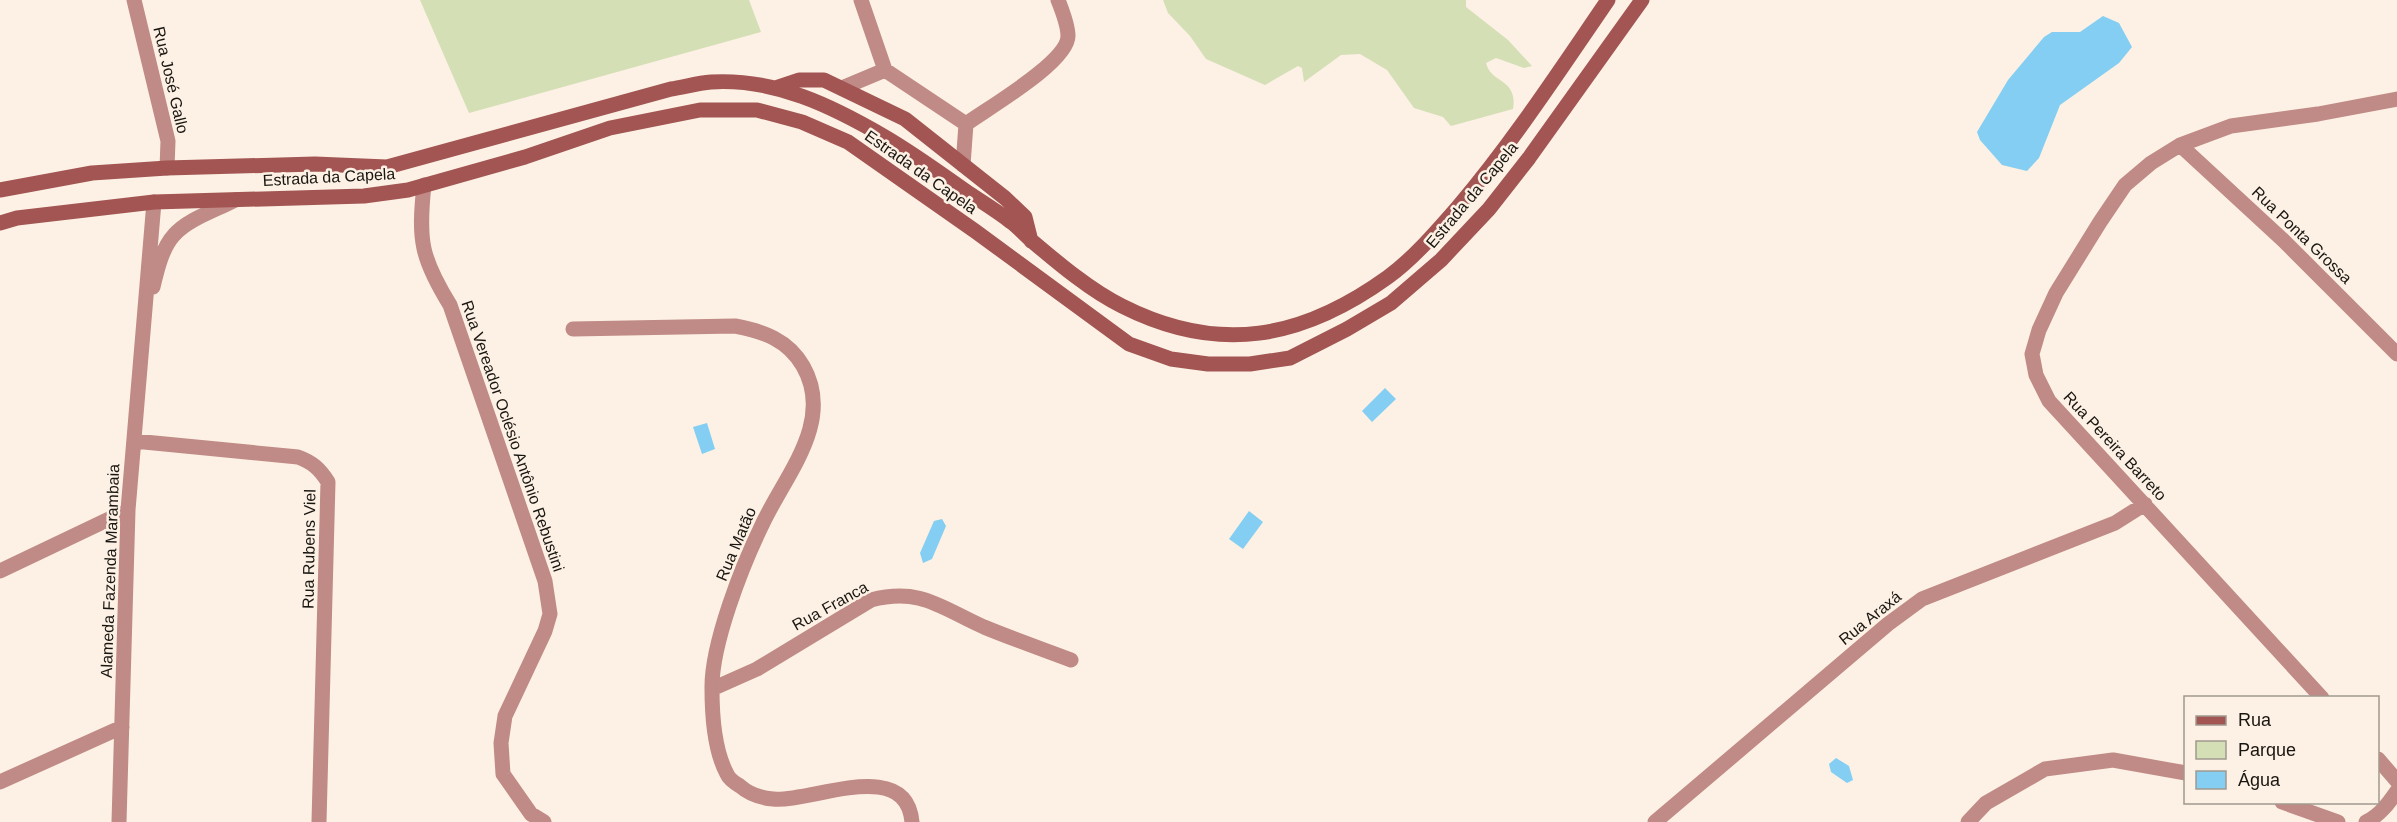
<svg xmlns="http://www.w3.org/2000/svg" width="2397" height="822" font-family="Arial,sans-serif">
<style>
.green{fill:#d4dfb6}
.water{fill:#83cef2}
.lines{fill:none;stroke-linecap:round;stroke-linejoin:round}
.street{stroke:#c08a86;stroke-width:15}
.secondary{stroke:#a25552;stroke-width:15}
.labels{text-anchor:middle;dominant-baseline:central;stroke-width:5;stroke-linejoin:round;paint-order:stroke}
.street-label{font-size:16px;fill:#191510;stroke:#fcf1e4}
</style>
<rect width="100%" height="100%" fill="#fcf1e4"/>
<path class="green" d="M420 0H749L761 32 469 113Z
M1163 0H1466V7L1508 40 1532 66 1524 68 1496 58 1486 63C1491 84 1518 78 1513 109L1451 126 1443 117 1414 108 1387 70 1360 54 1341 55 1304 82 1302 68 1298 66 1265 85 1206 59 1190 36 1168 13Z"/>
<path class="water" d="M2103 16 2119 23 2132 47 2119 63 2060 105 2039 158 2027 171 2002 165 1980 140 1977 132 2008 80 2044 37 2052 32H2080Z
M1385 388 1396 399 1372 422 1362 411Z
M707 423 715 449 702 454 693 427Z
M1249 511 1263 522 1243 549 1229 539Z
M942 519 946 526 932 559 923 563 920 553 934 521Z
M1836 758 1849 766 1853 780 1847 783 1831 772 1829 764Z"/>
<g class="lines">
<path class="street" d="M134 0 168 141 167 168
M861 0 885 70 966 124
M842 88 885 70
M966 124C988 108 1068 62 1068 36 1068 25 1062 10 1058 0
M2180 145 2283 240 2397 354
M963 165 966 124
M424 185C418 240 421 258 450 305L545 581 550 614 545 631 505 716 501 743 503 774 531 814 544 822
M153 287C157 270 162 248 174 235 188 219 216 210 235 200
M573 329 735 326C763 331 788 340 803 366 835 422 785 475 762 525 742 566 711 645 712 689 712 716 714 750 727 774 729 779 735 783 740 786 749 794 761 798 773 799 810 803 906 756 912 822
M134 441 298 457C312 462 320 469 328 482L319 822
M0 571 128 510
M712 689 757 669 871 600C921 587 941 608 984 627 1013 639 1042 649 1071 660
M2322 698 2049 401 2036 375 2032 354 2039 330 2056 293 2100 222 2125 185 2151 163 2180 145 2231 126 2318 114 2397 99
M2378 759 2397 781
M0 782 122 727
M2282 802 2338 822
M119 822 128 510 154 202
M1655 822 1888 624 1922 599 2115 523 2145 504
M1968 822 1986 803 2045 769 2113 760 2186 773
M2366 822C2380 815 2388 804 2397 791"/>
<path class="secondary" d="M775 88 799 80H824L905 119 1005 198 1025 217 1031 241
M0 190 92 173 167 168 315 164 387 167 671 89C684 87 698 83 711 82 775 78 832 106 885 137 914 154 940 173 967 192 982 202 997 211 1011 222 1018 227 1025 235 1032 241 1058 263 1091 291 1122 306 1219 355 1302 339 1388 277 1414 258 1437 231 1458 207 1513 142 1560 70 1608 0
M0 223 17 218 154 202 364 196 408 190 525 157 610 128 700 110H757L802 122 848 142 975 231 1129 344 1171 359 1208 364H1250L1290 358 1347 329 1391 303 1441 260 1489 209 1529 158 1642 0"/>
</g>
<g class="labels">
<g class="street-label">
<text transform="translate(171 80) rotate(77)">Rua José Gallo</text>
<text transform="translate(921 172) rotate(35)">Estrada da Capela</text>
<text transform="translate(329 177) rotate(-3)">Estrada da Capela</text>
<text transform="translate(1472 195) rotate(-50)">Estrada da Capela</text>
<text transform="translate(2302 235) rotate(44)">Rua Ponta Grossa</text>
<text transform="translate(513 436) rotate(71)">Rua Vereador Oclésio Antônio Rebustini</text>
<text transform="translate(2115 446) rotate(47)">Rua Pereira Barreto</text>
<text transform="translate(736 544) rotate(-67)">Rua Matão</text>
<text transform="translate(309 549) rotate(-89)">Rua Rubens Viel</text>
<text transform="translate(110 571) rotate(-88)">Alameda Fazenda Marambaia</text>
<text transform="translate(830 606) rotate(-29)">Rua Franca</text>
<text transform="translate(1870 618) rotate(-39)">Rua Araxá</text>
</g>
</g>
<rect x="2184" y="696" width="195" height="108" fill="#fcf1e4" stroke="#a1998f" stroke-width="1.5"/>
<rect x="2196" y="716" width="30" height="9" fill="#a25552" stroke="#a1998f" stroke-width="1.5"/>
<text x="2238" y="726" font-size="18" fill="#191510">Rua</text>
<rect x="2196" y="741" width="30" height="18" fill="#d4dfb6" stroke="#a1998f" stroke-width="1.5"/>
<text x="2238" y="756" font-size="18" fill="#191510">Parque</text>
<rect x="2196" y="771" width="30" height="18" fill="#83cef2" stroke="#a1998f" stroke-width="1.5"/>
<text x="2238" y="786" font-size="18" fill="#191510">Água</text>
</svg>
